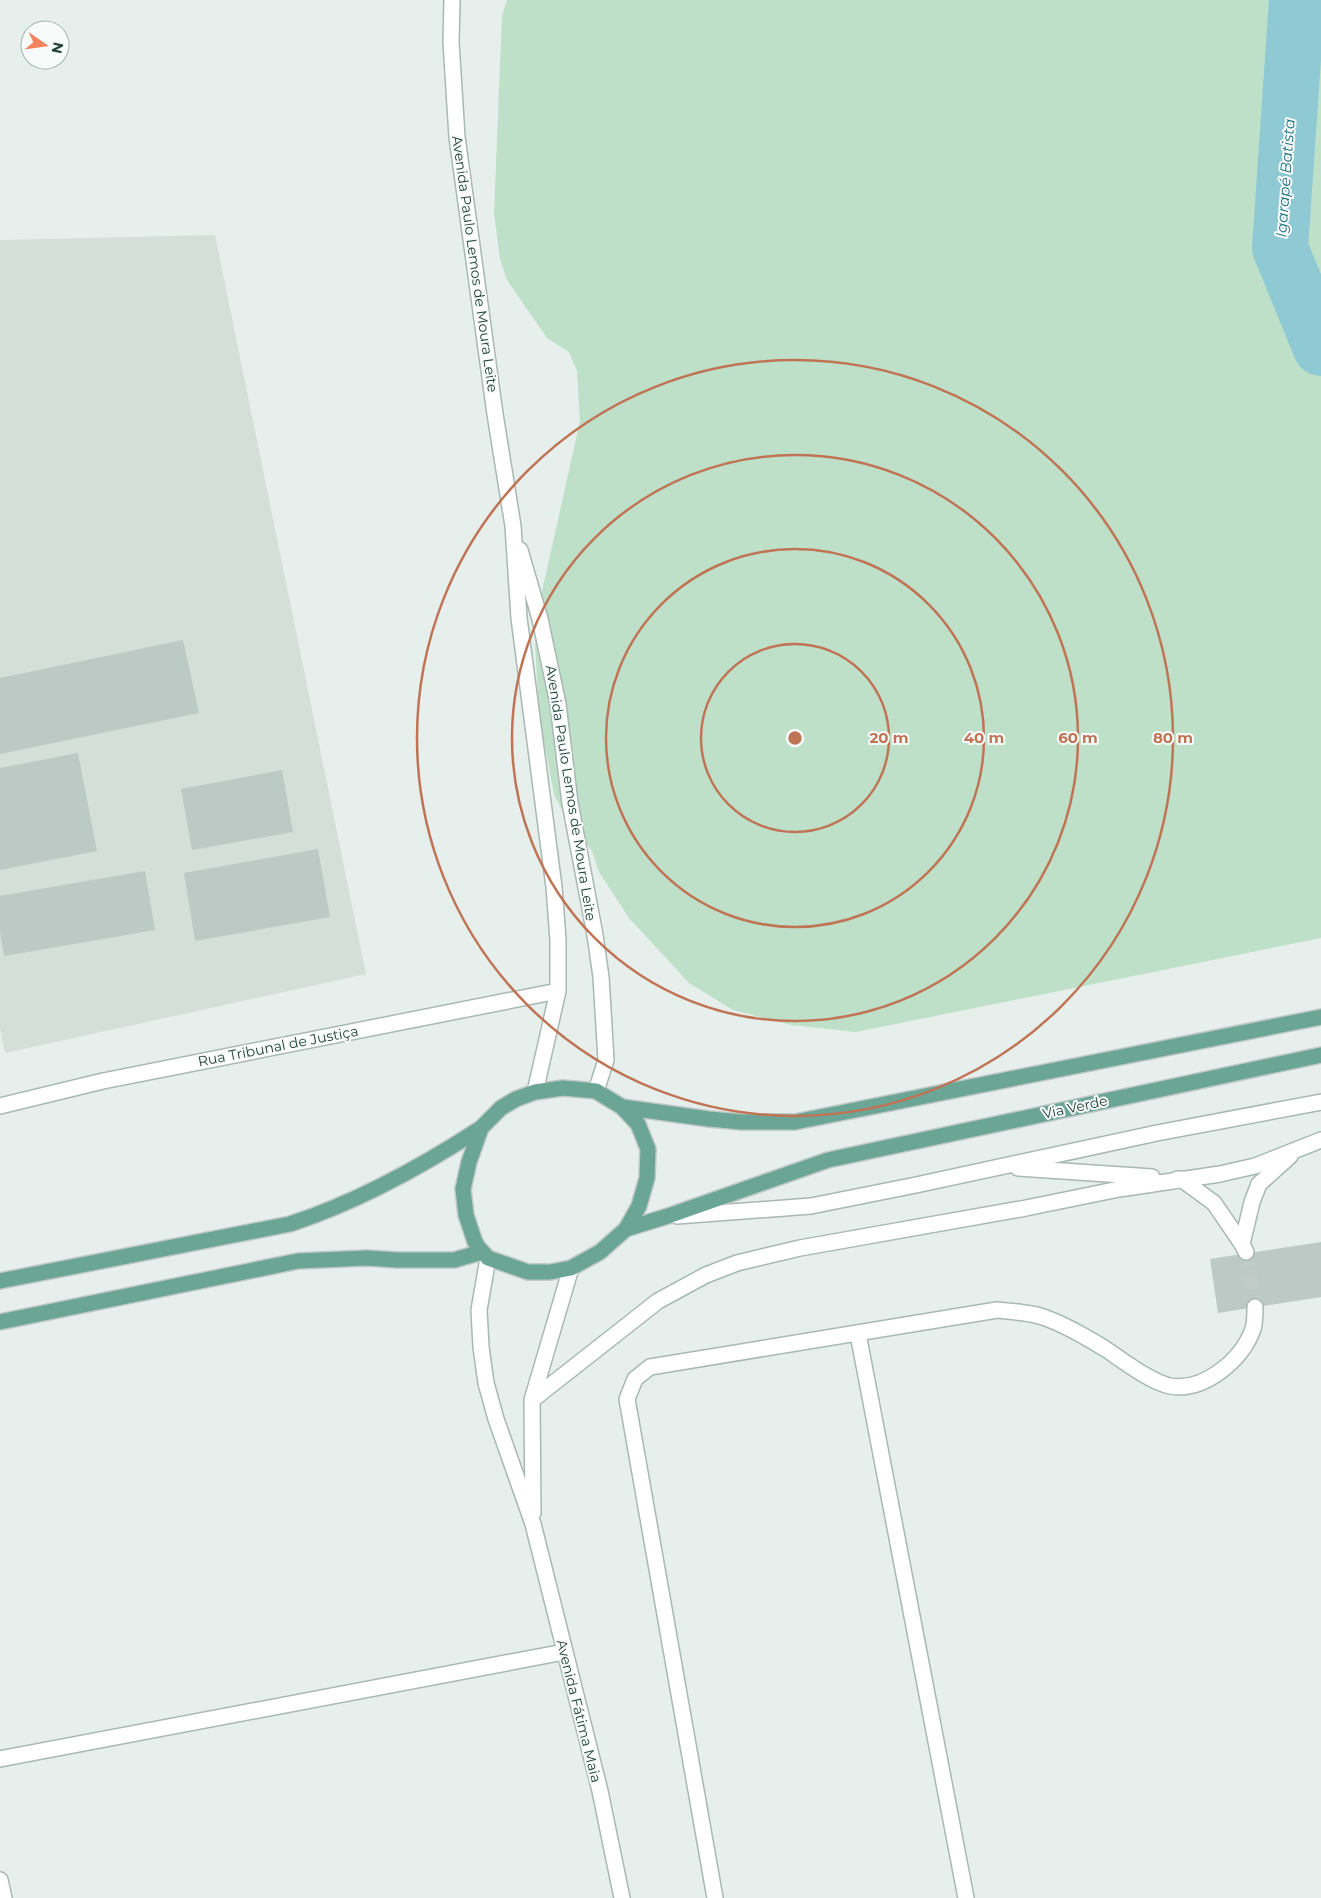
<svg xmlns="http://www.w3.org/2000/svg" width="1321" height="1898" font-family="Montserrat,sans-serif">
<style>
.built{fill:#d4dfda}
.green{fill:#bfe0c8}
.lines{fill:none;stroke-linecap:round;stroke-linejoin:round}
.river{stroke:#8ec9d4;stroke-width:56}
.building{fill:#bbcac4}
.minor-tunnel{stroke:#bfccc8;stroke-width:15;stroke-dasharray:15 8;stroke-linecap:butt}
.minor-casing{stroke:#a8b8b2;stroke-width:18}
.major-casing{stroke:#c2cac8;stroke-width:18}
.minor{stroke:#fff;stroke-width:15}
.major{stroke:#6aa596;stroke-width:15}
.ring{fill:none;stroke:#c07456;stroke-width:2.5}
.labels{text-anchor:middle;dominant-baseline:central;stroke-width:4;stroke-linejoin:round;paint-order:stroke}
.street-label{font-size:14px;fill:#24423a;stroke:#f7fbf9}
.water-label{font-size:15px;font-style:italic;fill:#1c6f80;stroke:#f7fbf9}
.centre{fill:#c07456;stroke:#f7fbf9;stroke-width:2.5}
.ring-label{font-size:15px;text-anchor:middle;font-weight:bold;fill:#c07456;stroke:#f7fbf9;stroke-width:4;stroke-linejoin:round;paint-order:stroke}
</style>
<rect width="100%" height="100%" fill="#e6efeb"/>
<path class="built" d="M215 235 366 974 5 1053 0 1028V240Z"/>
<path class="green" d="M507 0H1321V938L856 1032 791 1025 733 1010 689 983 629 918 599 872 592 851 565 816 554 794 539 716 535 642 538 609 580 421 577 371 569 352 547 338 507 280 500 259 494 214 502 16Z"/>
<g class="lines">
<path class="river" d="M1297 0 1280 248 1321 348"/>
</g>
<path class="building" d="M183 640 199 713 0 754V678Z
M78 753 97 851 0 870V768Z
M282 770 293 832 192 850 181 789Z
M318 849 330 917 195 941 184 873Z
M145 871 155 930 4 956 0 931V896Z
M1321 1242V1297L1218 1313 1210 1259Z"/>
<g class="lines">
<path class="minor-tunnel" d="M1246 1252 1255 1307"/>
<defs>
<path id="minor" d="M452 0 451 42 457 137 495 414 513 526 519 618 554 887 558 940V991L535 1092
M520 550 540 619 558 704 570 803 595 935 601 977 606 1060 596 1091
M0 1106 103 1081 558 991
M1018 1168 1152 1177
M1177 1179H1181L1214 1203 1242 1244 1246 1252
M677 1216 811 1206 916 1185 1157 1133 1321 1102
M1242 1244 1252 1202 1259 1184 1290 1156
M488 1258 479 1310 481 1347 486 1383 496 1419 533 1524 600 1791 622 1898
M858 1334 966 1898
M532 1400 658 1301 706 1275 737 1263 800 1248 1026 1208 1119 1189 1220 1174 1255 1166 1321 1140
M533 1513 532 1400 571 1268
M0 1759 564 1652
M0 1880 4 1898
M715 1898 627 1399 635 1379 650 1367 997 1310C1008 1311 1020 1312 1031 1314 1051 1317 1086 1337 1104 1348 1121 1359 1150 1382 1170 1386 1204 1392 1242 1360 1253 1329 1255 1323 1255 1314 1255 1307"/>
<path id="major" d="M563 1088 596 1091 622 1107 638 1124 648 1149 647 1178 639 1206 626 1229 600 1252 571 1268 550 1272H528L488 1258 478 1247 475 1242 466 1215 463 1189 469 1162 481 1128 501 1108 516 1099 535 1092Z
M622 1107 709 1119 742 1122H795L1321 1017
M626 1229 668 1216 828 1160 1321 1055
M0 1281 290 1224C358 1202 421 1167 481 1128
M0 1322 298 1261 367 1258 397 1260H454L482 1252"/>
</defs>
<use href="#minor" class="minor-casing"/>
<use href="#major" class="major-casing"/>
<use href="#minor" class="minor"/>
<use href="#major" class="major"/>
</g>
<g class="ring">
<circle cx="795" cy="738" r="94"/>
<circle cx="795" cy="738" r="189"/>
<circle cx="795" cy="738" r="283"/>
<circle cx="795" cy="738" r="378"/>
</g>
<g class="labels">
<g class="street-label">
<text transform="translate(475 264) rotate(82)">Avenida Paulo Lemos de Moura Leite</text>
<text transform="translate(571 793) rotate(81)">Avenida Paulo Lemos de Moura Leite</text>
<text transform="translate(278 1046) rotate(-11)">Rua Tribunal de Justiça</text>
<text transform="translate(1075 1107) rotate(-12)">Via Verde</text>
<text transform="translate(579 1711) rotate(76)">Avenida Fátima Maia</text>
</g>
<g class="water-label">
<text transform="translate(1285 178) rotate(-86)">Igarapé Batista</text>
</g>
</g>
<circle cx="795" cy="738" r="8" class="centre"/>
<g class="ring-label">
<text x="889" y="743">20 m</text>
<text x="984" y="743">40 m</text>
<text x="1078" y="743">60 m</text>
<text x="1173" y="743">80 m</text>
</g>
<g transform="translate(45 45) rotate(103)"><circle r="24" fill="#f7fbf9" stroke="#a3b1ad"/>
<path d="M0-4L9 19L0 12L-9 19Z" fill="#f4845f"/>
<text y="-8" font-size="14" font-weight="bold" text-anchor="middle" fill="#24423a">N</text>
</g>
</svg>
